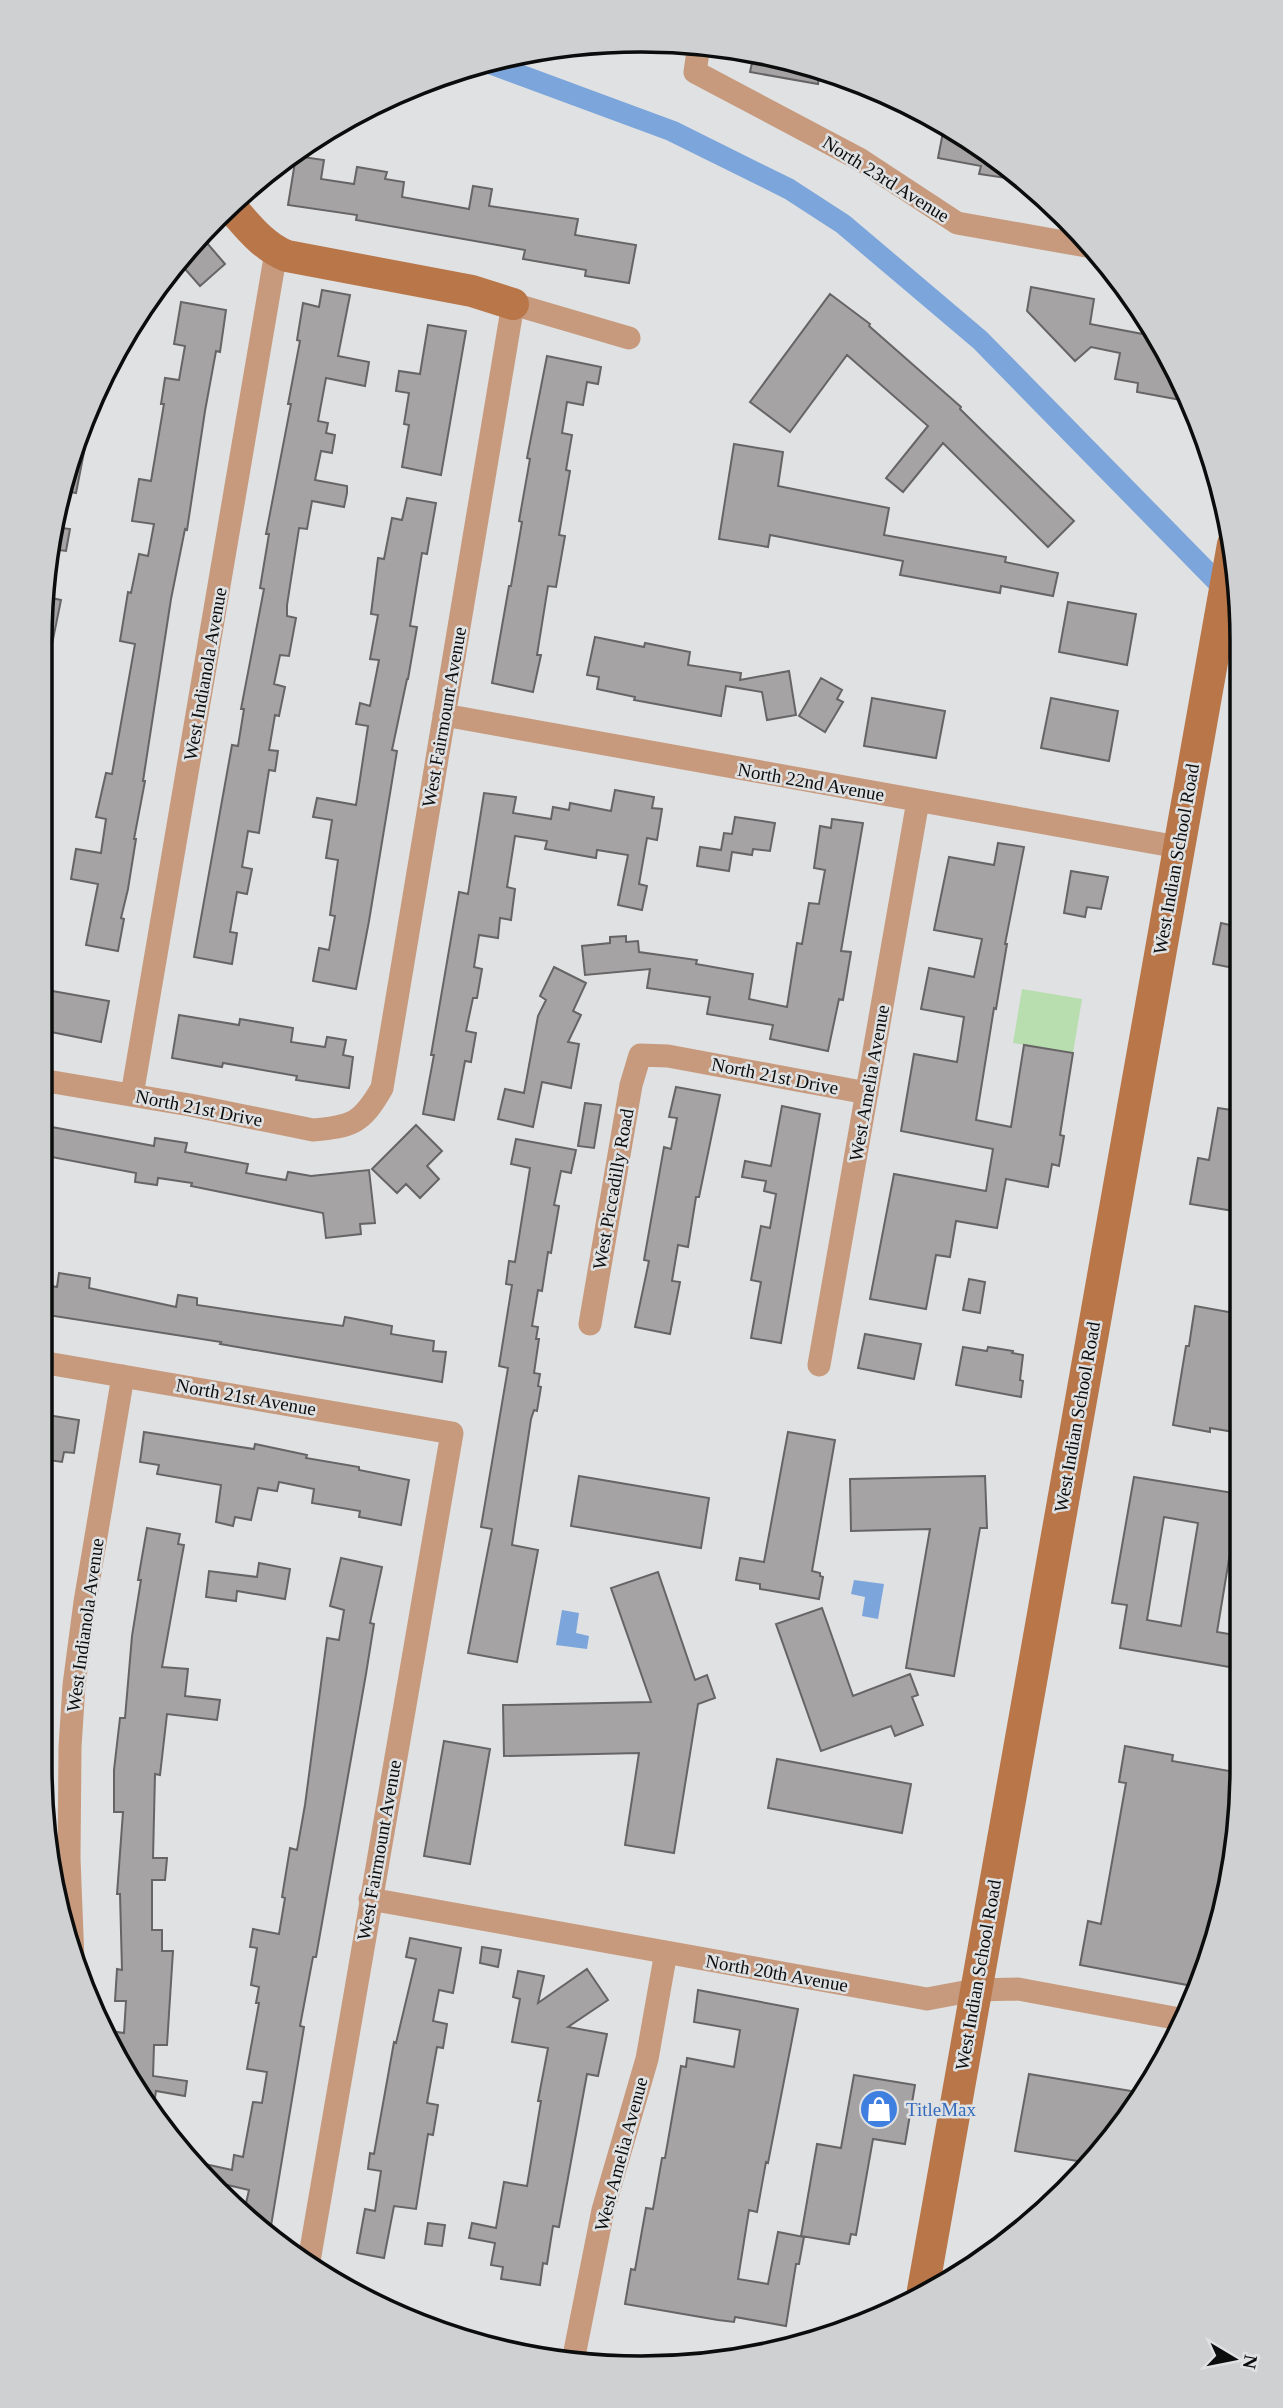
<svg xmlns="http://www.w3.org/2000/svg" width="1283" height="2408" font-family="'Times New Roman',serif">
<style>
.green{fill:#b8ddae}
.water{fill:#7ca5db}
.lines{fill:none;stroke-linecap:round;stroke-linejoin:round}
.canal{stroke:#7ca5db;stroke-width:21}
.building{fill:#a5a3a4;stroke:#666465;stroke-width:2;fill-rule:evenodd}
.street{stroke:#c79a7d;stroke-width:23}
.secondary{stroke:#b87649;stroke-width:32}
.labels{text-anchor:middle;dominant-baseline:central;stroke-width:5;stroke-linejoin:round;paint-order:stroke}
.street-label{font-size:19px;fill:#0b0c0c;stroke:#dfe1e3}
.shop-label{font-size:19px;fill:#366cbe;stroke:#dfe1e3;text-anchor:start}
.rim{fill:none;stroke:#0b0c0c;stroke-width:3.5}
</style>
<rect width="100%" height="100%" fill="#dfe1e3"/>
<path class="green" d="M1022 989 1082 999 1073 1053 1013 1043Z"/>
<path class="water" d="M854 1580 884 1584 878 1619 862 1616 865 1597 851 1594Z
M562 1610 579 1613 576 1633 589 1636 587 1649 556 1645Z"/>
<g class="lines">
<path class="canal" d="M488 63 672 131 789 189 843 224 980 340 1231 596"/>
</g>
<path class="building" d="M754 54 797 61 820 69 818 84 750 72Z
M944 127 1004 167 1026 181 979 174 981 166 938 158Z
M296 156 324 160 321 179 354 184 357 167 387 172 385 179 404 182 402 197 469 209 473 186 492 189 489 206 578 219 575 235 636 245 629 283 585 276 586 270 523 259 525 250 356 220 357 215 288 205Z
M201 236 225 264 200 286 178 261Z
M1031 287 1094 299 1090 324 1153 336 1192 402 1137 392 1138 383 1115 379 1120 353 1091 347 1075 361 1027 311Z
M322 290 350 295 338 356 369 362 365 386 326 378 318 421 328 423 326 433 335 435 332 453 321 451 315 480 347 486V493L344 507 312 501 307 529 299 528 287 605V616L296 618 289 656 280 655 274 684 285 687 279 716 275 715 269 750 278 751 275 771 269 770 259 833 248 831 242 867 252 869 247 894 237 892 230 932 237 933 232 964 194 957 232 745 238 746 244 709H241L264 589 260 588 269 534H266L291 404H288L300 341 297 340 303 303 319 307Z
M830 294 870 324 869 326 961 407 960 409 1074 521 1048 547 943 443 903 492 886 478 928 426 847 355 790 432 750 402Z
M181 302 226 310 220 352 216 351 205 411 187 530 185 529 171 599 143 781H145L134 839H136L128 889 121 918 124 919 118 951 86 945 98 884 71 879 76 849 101 853 106 819 96 817 106 773 112 774 135 644 120 641 128 592 131 593 139 554 148 556 154 524 132 521 139 479 151 481 164 404H161L165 378 179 380 185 346 174 344Z
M428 325 466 331 441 475 402 467 409 425 404 424 409 393 396 391 399 371 420 374Z
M547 356 601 367 598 384 587 382 583 405 567 402 562 433 572 435 566 470 570 471 559 535 565 536 556 587 548 586 537 655H541L533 692 492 683 509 586H511L522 522 519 521 530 459 527 458Z
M76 444 85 447 76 493 60 490Z
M734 444 783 452 778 486 889 508 884 535 1006 557 1005 562 1058 573 1053 596 1001 586 1000 593 900 575 903 561 770 535 768 547 719 539Z
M407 498 436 503 427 554 422 553 410 626 417 627 408 679H407L392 750 397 751 369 921 356 989 313 981 319 948 329 950 335 916 330 915 338 860 326 858 332 820 313 817 317 798 356 805 368 726 356 724 360 703 370 706 379 660 370 659 378 615 371 614 378 558 384 559 392 518 402 520Z
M54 527 70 529 66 551 50 549Z
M43 596 61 600 49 659 41 658Z
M1068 602 1136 614 1127 665 1059 652Z
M595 637 644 647 645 643 690 652 688 665 741 673 740 680 789 671 796 715 767 720 762 692 726 686 721 716 634 700 635 697 597 689 599 677 587 675Z
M821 678 842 690 837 699 843 702 825 732 799 716Z
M872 698 945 711 936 758 864 746Z
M1051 698 1118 711 1109 761 1041 748Z
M615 790 654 797 652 808 662 809 657 840 647 838 639 884 647 886 642 910 618 905 628 855 597 850 596 858 545 849 547 841 515 836 507 887 515 889 511 920 500 918 498 938 479 935 474 967 482 969 477 998H473L466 1031 476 1033 471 1062 465 1061 454 1120 423 1114 434 1055H431L459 892 468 894 484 793 516 797 513 813 551 819 553 807 569 810 570 803 611 811Z
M735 817 775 823 770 851 753 849 752 855 732 852 729 871 697 866 700 847 721 850 724 833 732 834Z
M832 819 863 823 841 951 851 952 843 1000 839 999 828 1051 770 1039 773 1025 707 1014 710 997 647 988 650 969 585 975 582 946 610 943V937L626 936V942L638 941 639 952 697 960 696 964 753 974 749 999 787 1007 797 943 802 944 809 903 819 904 825 870 814 868 820 826 831 828Z
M998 843 1024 847 1005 944H1007L996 1009 994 1008 976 1120 1011 1127 1024 1045 1073 1053 1060 1135 1064 1136 1059 1166 1052 1164 1048 1187 1006 1179 997 1228 956 1221 950 1257 936 1255 926 1309 870 1299 894 1174 986 1191 993 1149 901 1131 914 1054 957 1062 964 1017 921 1009 929 968 974 977 982 939 934 930 949 857 994 865Z
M1071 871 1108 877 1101 909 1087 907 1085 917 1064 913Z
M1221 923 1239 927V969L1213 964Z
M554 967 586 983 573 1011 581 1015 568 1042 579 1044 571 1088 542 1082 533 1127 498 1119 505 1089 524 1093 538 1016 546 1000 540 996Z
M41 989 109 1001 101 1042 41 1030Z
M179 1015 239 1025 240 1019 293 1028 291 1042 325 1047 327 1037 346 1040 343 1055 353 1057 349 1088 296 1080 297 1076 223 1063 222 1067 172 1058Z
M676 1087 720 1095 699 1197H696L688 1247 678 1245 672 1281 680 1282 670 1334 635 1327 649 1261 644 1260 664 1147 671 1149 677 1118 669 1117Z
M585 1103 601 1105 594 1148 578 1146Z
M782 1106 820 1114 781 1343 751 1338 761 1282 751 1280 761 1226 770 1228 776 1194 764 1191 766 1181 742 1177 745 1161 771 1166Z
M1218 1108 1239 1111 1240 1212 1190 1204 1198 1158 1209 1160Z
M41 1125 154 1146 155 1138 187 1143 185 1152 248 1164 246 1173 286 1180 288 1172 311 1176 369 1170 375 1223 360 1224 361 1234 326 1238 323 1213 191 1186 192 1183 158 1178 157 1185 135 1182 136 1173 41 1155Z
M416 1125 442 1151 427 1166 439 1179 420 1198 406 1184 397 1193 372 1169Z
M516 1139 576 1150 571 1173 561 1171 554 1205 559 1206 551 1253 548 1252 542 1291 538 1290 532 1326 538 1327 536 1339H539L534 1373 540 1374 538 1386 541 1387 537 1411 534 1410 531 1419 512 1545 538 1550 517 1662 468 1653 492 1529 481 1527 508 1368 499 1366 512 1285 506 1284 509 1261 515 1262 530 1168 511 1164Z
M59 1273 90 1278 89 1288 176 1307 178 1295 197 1298V1305L285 1318 343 1326 345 1317 392 1326 391 1334 434 1341 433 1351 446 1352 442 1382 220 1344 221 1342 41 1314V1284L57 1287Z
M969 1279 985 1282 980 1313 963 1310Z
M1195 1306 1240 1314V1433L1210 1428V1432L1173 1425 1186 1346H1189Z
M865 1334 921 1344 914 1379 858 1368Z
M963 1347 987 1351 988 1347 1013 1351 1012 1353 1023 1355 1020 1380 1023 1381 1021 1397 956 1385Z
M41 1414 79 1420 74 1453 64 1452 62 1462 41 1459Z
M144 1432 254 1449 255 1444 307 1455 306 1458 359 1467V1470L409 1480 401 1525 359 1517 360 1511 312 1503 314 1489 279 1482 277 1491 258 1488 251 1520 235 1517 233 1526 216 1522 221 1485 157 1474 159 1465 140 1462Z
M788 1432 835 1440 812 1571 820 1573V1576L823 1577 819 1599 760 1589V1584L736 1580 740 1558 764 1562Z
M579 1476 709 1498 701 1548 571 1526Z
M985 1476 987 1528H980L954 1676 906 1668 930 1529 851 1531 850 1479Z
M1134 1477 1240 1494 1241 1530 1234 1529 1217 1632 1241 1636V1669L1120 1648 1127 1605 1112 1603ZM1164 1517 1198 1523 1181 1626 1147 1620Z
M147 1528 180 1534 178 1544 184 1545 162 1667 188 1669 185 1696 220 1700 217 1720 167 1714 160 1775 155 1774 153 1858H167L165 1880H152V1930H162V1951H173L167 2045H154L153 2076 187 2081 185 2096 156 2091 153 2111 117 2043V2032L124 2033 126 2001H115L117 1969 122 1970 120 1894H117L123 1812H114V1770L120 1718H125L132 1636 141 1580H138Z
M341 1558 382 1567 370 1623 374 1624 366 1674 316 1957H313L300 2026 304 2027 270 2232 245 2208 249 2190 219 2183 196 2162 232 2170 234 2155 243 2157 253 2102 262 2103 267 2072 247 2069 259 2003H256L259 1987 251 1985 257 1948 250 1947 253 1929 279 1934 285 1898 282 1897 290 1848 297 1850 305 1805 327 1638 339 1640 344 1610 330 1606Z
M259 1563 290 1569 285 1599 237 1591 236 1601 206 1597 209 1571 257 1577Z
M658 1572 695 1680 707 1675 715 1698 698 1704 674 1853 625 1845 639 1753 504 1756 503 1705 651 1702 611 1588Z
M822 1608 853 1696 910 1674 918 1695 912 1697 923 1725 895 1736 891 1726 821 1751 776 1624Z
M444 1741 490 1749 470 1864 424 1856Z
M1125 1746 1173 1755 1172 1761 1241 1773V1805L1222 1922 1198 1987 1080 1965 1088 1921 1101 1924 1126 1783 1119 1782Z
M777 1759 911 1784 902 1833 768 1808Z
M410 1938 461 1948 453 1993 439 1990 433 2021 447 2024 443 2048 437 2047 427 2103 438 2105 433 2135 428 2134 416 2209 394 2206 384 2258 357 2253 365 2209 375 2211 381 2171 368 2169 370 2153 374 2154 394 2042 396 2043 416 1959 406 1957Z
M482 1947 501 1950 498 1967 480 1963Z
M587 1969 608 2000 568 2027 607 2034 598 2076 587 2074 559 2227 553 2226 547 2264 543 2263 540 2285 501 2279 503 2267 491 2265 495 2243 469 2238 472 2223 496 2228 504 2182 527 2186 541 2101H538L548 2048 512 2042 520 1999 513 1997 518 1971 544 1976 538 2003Z
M698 1990 798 2009 768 2163 766 2162 757 2212 749 2210 738 2279 768 2284 778 2232 804 2237 799 2264H796L786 2326 735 2317 734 2322 718 2320 625 2304 631 2269 635 2270 646 2208 653 2209 662 2158H665L681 2066 686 2067 687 2058 734 2067 740 2030 694 2022Z
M1029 2074 1143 2093 1118 2133 1090 2163 1015 2151Z
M854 2075 915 2085 905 2144 873 2139 856 2235 851 2234 849 2244 801 2236 817 2144 841 2148Z
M428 2223 445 2225 442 2246 425 2244Z"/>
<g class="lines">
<path class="street" d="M699 45 695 72 861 160 957 223 1092 247
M444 715 1178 847
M41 1080 190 1105 313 1130C352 1127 362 1123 382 1088L513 304 629 338
M132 1095 276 252
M590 1324 631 1085 640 1055 668 1056 867 1093
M41 1362 452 1433 308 2267
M819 1365 918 801
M370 1899 927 1999 975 1990 1018 1989 1185 2020
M73 1961 69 1858 70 1747 74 1685 85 1602 123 1376
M574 2356 603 2210 647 2059 666 1952"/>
<path class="secondary" d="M230 206C246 224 263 247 287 256L472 291 513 304
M923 2290 1233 544"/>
</g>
<defs>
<symbol id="shop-disc" viewBox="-11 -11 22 22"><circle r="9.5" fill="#3f7fe0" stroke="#dfe1e3"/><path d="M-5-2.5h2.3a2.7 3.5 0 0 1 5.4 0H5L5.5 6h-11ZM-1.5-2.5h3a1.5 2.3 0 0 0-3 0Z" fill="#fff"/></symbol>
</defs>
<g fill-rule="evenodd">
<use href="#shop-disc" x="857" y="2087" width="44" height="44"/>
</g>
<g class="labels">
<g class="street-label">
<text transform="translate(886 179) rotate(32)">North 23rd Avenue</text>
<text transform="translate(205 674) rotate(-80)">West Indianola Avenue</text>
<text transform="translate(444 717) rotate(-80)">West Fairmount Avenue</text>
<text transform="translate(811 782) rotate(10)">North 22nd Avenue</text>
<text transform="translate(1176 859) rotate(-80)">West Indian School Road</text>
<text transform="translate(775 1076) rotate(11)">North 21st Drive</text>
<text transform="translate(869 1083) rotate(-80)">West Amelia Avenue</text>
<text transform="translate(199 1108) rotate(11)">North 21st Drive</text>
<text transform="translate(613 1189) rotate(-80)">West Piccadilly Road</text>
<text transform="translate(246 1397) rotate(10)">North 21st Avenue</text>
<text transform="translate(1077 1417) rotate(-80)">West Indian School Road</text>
<text transform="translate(85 1625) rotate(-82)">West Indianola Avenue</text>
<text transform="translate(379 1850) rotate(-80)">West Fairmount Avenue</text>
<text transform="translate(777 1973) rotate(10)">North 20th Avenue</text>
<text transform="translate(978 1975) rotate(-80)">West Indian School Road</text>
<text transform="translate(621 2154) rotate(-75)">West Amelia Avenue</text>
</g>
<g class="shop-label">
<text x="906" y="2109">TitleMax</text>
</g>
</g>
<path d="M0 0H1283V2408H0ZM641 52H641A589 589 0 0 1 1230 641V1767A589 589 0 0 1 641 2356H641A589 589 0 0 1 52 1767V641A589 589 0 0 1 641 52Z" fill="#ced0d2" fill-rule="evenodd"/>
<path class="rim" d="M641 52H641A589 589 0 0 1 1230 641V1767A589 589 0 0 1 641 2356H641A589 589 0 0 1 52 1767V641A589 589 0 0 1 641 52Z"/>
<g transform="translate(1234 2359) rotate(100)" stroke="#dfe1e3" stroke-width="5" paint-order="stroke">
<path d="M0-5L12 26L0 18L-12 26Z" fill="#0b0c0c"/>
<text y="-10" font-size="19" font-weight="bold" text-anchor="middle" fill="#0b0c0c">N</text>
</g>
</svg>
